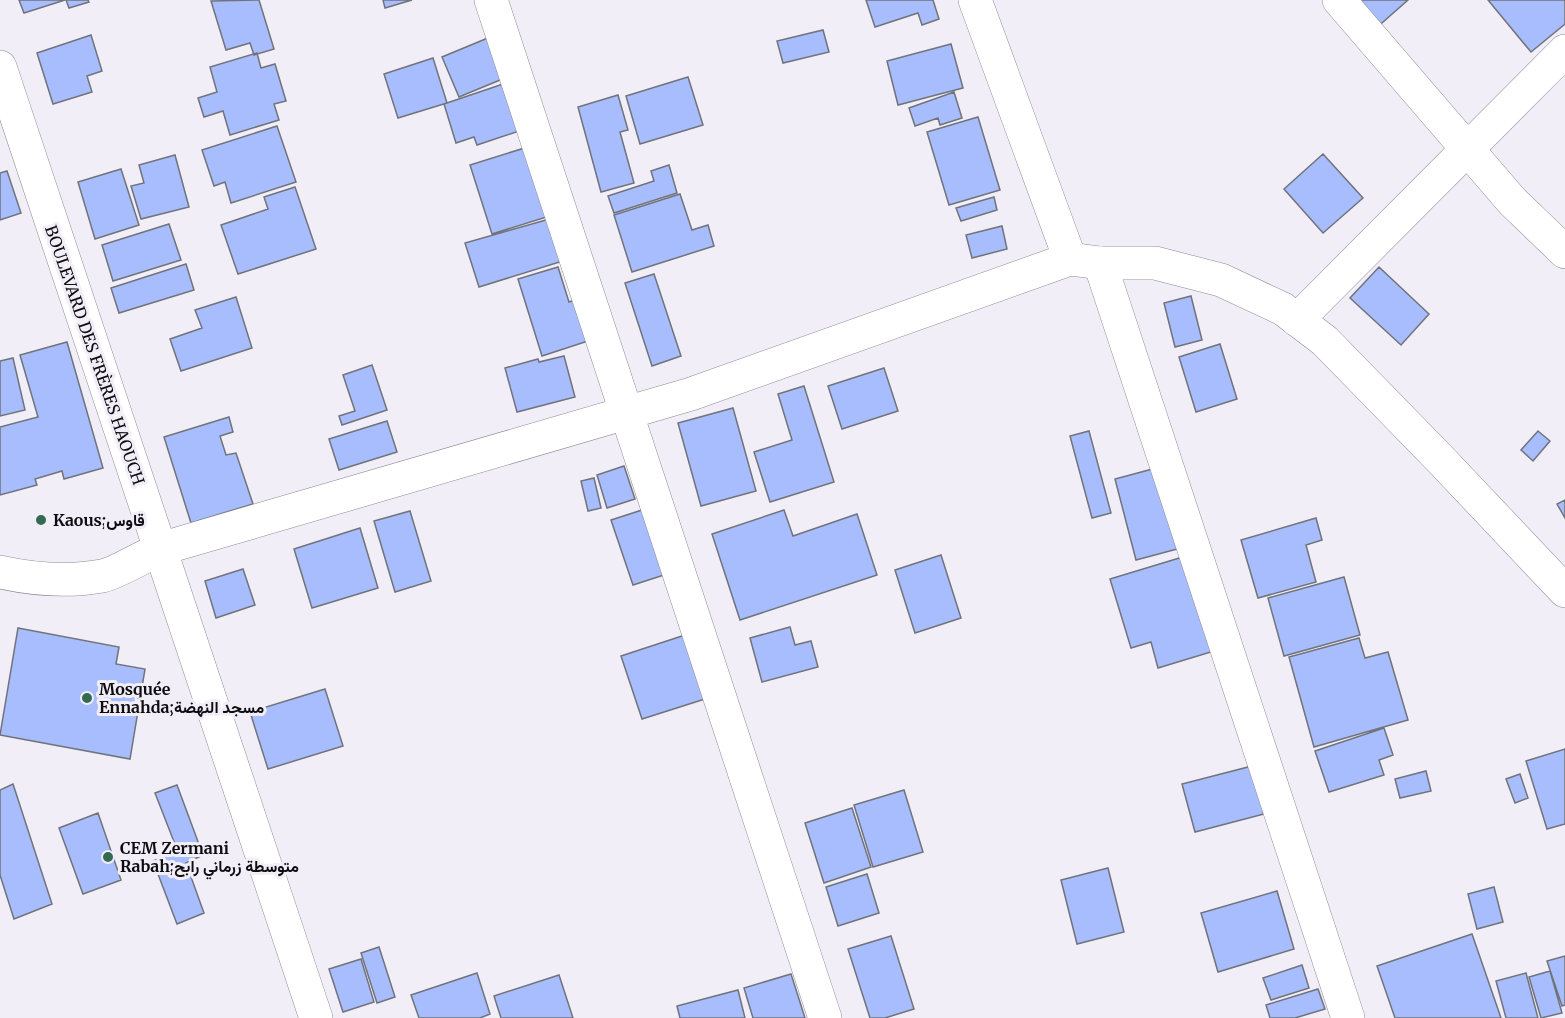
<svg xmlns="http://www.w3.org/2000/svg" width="1565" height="1018" font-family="Merriweather,Vazirmatn,serif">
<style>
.building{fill:#a7bdfe;stroke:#71737b;stroke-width:1.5}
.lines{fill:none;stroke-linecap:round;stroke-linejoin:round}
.minor-casing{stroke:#8e8c94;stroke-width:34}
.major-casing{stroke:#8e8c94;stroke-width:34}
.minor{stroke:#fff;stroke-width:33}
.major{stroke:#fff;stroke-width:33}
.poi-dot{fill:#336a52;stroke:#f1eef8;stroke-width:2}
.labels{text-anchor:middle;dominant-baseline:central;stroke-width:6;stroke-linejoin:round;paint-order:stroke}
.street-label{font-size:16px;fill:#0d0d10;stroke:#f1eef8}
.poi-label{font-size:16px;font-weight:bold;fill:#0d0d10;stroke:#f1eef8;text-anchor:start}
</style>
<rect width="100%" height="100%" fill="#f1eef8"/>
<path class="building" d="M19 0H65L24 13Z
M66 0H88L89 2 69 8Z
M259 0 274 49 254 55 250 43 226 50 211 1Z
M383 0H412L385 8Z
M866 0H933L939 19 922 25 918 13 875 27Z
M1348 0H1408L1374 30Z
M1488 0H1565V24L1531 52Z
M823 30 829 52 783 63 777 41Z
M91 35 102 71 87 76 92 92 53 104 37 53Z
M495 35 512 75 459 97 442 57Z
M951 44 963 88 898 105 887 61Z
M257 53 261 68 275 64 286 101 274 104 279 120 230 135 223 111 204 117 198 98 217 92 210 67Z
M433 58 447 103 398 118 384 74Z
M688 77 703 125 640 144 626 96Z
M503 84 519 131 477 145 474 137 456 143 444 104Z
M954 92 962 118 940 125 938 118 915 126 909 108Z
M618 95 628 130 620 132 634 183 601 192 578 107Z
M978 117 1000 190 949 205 927 132Z
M277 126 296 182 231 203 225 182 214 186 202 150Z
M534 145 556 214 492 234 470 165Z
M1323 154 1363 198 1323 233 1284 189Z
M175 155 189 207 141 219 131 186 144 183 139 165Z
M669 165 677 193 614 213 608 196 654 181 651 171Z
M121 169 139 225 95 239 78 182Z
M7 171 21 213 0 220V173Z
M295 187 316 249 238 274 221 225 268 209 264 197Z
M680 194 692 230 708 225 714 246 632 272 614 215Z
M994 197 997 210 961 221 956 208Z
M553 218 566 260 479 287 465 243Z
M169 224 181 260 113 281 102 245Z
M1002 226 1007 249 972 258 966 235Z
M186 264 194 290 119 313 111 288Z
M558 267 569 302 581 298 594 339 542 356 518 279Z
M1379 267 1429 314 1401 345 1350 298Z
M654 274 681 356 652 366 625 283Z
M1191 296 1202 340 1175 347 1164 303Z
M236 297 252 348 181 371 170 339 202 328 195 310Z
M67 342 103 468 64 479 62 471 35 479 37 485 0 495V427L38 417 20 355Z
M1220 344 1237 399 1196 412 1179 357Z
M564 356 575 397 517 412 505 368 538 359 539 362Z
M13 358 25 410 0 416V361Z
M372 365 387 410 342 425 339 416 355 411 343 375Z
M884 368 898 411 842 429 828 386Z
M804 386 834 482 770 502 754 452 792 440 778 394Z
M733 408 756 491 701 506 678 423Z
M229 417 233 432 220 436 226 455 236 453 253 504 191 523 164 437Z
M387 421 397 452 339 470 329 439Z
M1089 431 1111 513 1092 518 1070 436Z
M1538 431 1550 441 1533 461 1521 450Z
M624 466 635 499 607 508 597 475Z
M1160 467 1181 548 1136 560 1115 479Z
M594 478 601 508 588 511 581 481Z
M1565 500V518L1557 504Z
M642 510 664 575 633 585 611 520Z
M784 510 793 536 857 514 877 575 740 620 712 534Z
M410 511 431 581 395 592 374 521Z
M1316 518 1322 540 1306 545 1316 582 1258 598 1241 540Z
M360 528 378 588 312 608 294 549Z
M941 555 961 618 915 633 895 570Z
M1186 556 1214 651 1158 668 1151 642 1131 648 1110 579Z
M243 569 255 605 216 618 205 581Z
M1344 577 1360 635 1284 656 1268 598Z
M790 627 795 645 811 641 818 667 762 682 750 638Z
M18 628 119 647 116 664 145 669 130 759 0 735Z
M685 635 705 699 642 719 621 656Z
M1359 638 1365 658 1388 652 1408 720 1314 747 1289 657Z
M325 689 343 746 268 769 250 712Z
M1384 728 1393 755 1379 760 1384 775 1329 792 1315 751Z
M1565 749V824L1547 829 1526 761Z
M1252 766 1264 814 1195 832 1182 784Z
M1426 771 1431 791 1400 798 1395 779Z
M1520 774 1528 798 1515 803 1506 779Z
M13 784 52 904 14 919 0 875V790Z
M177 785 203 855 186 863 204 913 177 924 153 861 178 852 155 793Z
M904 790 923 852 873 867 854 805Z
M852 808 871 867 824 883 805 823Z
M98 813 121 880 83 894 59 828Z
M1108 868 1124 932 1077 944 1061 880Z
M867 874 879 913 838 926 826 887Z
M1494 887 1503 922 1477 929 1468 894Z
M1277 891 1294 949 1218 972 1201 913Z
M1472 934 1501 1018H1395L1377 966Z
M891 936 914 1009 885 1018H870L848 949Z
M379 947 395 997 377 1003 361 953Z
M1565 956V1005L1562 1006 1547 961Z
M361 959 374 1002 343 1012 329 969Z
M1302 965 1309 988 1271 1000 1263 978Z
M1550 971 1562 1013 1541 1018 1529 977Z
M477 973 490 1014 480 1018H419L411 995Z
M1526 973 1538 1018H1506L1496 981Z
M791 974 805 1018H753L744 988Z
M559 975 573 1018H501L494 996Z
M1318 989 1325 1009 1295 1018H1270L1266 1005Z
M738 990 745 1018H680L677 1006Z"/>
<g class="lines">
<defs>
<path id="minor" d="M491 0 825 1018
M975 0 1070 259
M1339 0 1512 201 1565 252
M0 67 316 1018
M1100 263 1348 1018
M1297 320 1565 51"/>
<path id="major" d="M0 572C32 579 69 582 102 576 117 573 144 556 160 549L691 394 1070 259 1100 263H1155L1221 280 1283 309 1325 341 1442 461 1565 591"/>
</defs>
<use href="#minor" class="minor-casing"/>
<use href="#major" class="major-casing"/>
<use href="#minor" class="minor"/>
<use href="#major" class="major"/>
</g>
<g class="poi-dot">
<circle cx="41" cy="520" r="6"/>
<circle cx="87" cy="698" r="6"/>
<circle cx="108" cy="857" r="6"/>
</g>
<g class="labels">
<g class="street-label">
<text transform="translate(95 355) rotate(71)">BOULEVARD DES FRÈRES HAOUCH</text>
</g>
<g class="poi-label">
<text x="53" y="520">Kaous;قاوس</text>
<text x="99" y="689">Mosquée<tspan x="99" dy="18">Ennahda;مسجد النهضة</tspan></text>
<text x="120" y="848">CEM Zermani<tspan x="120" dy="18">Rabah;متوسطة زرماني رابح</tspan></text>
</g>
</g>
</svg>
